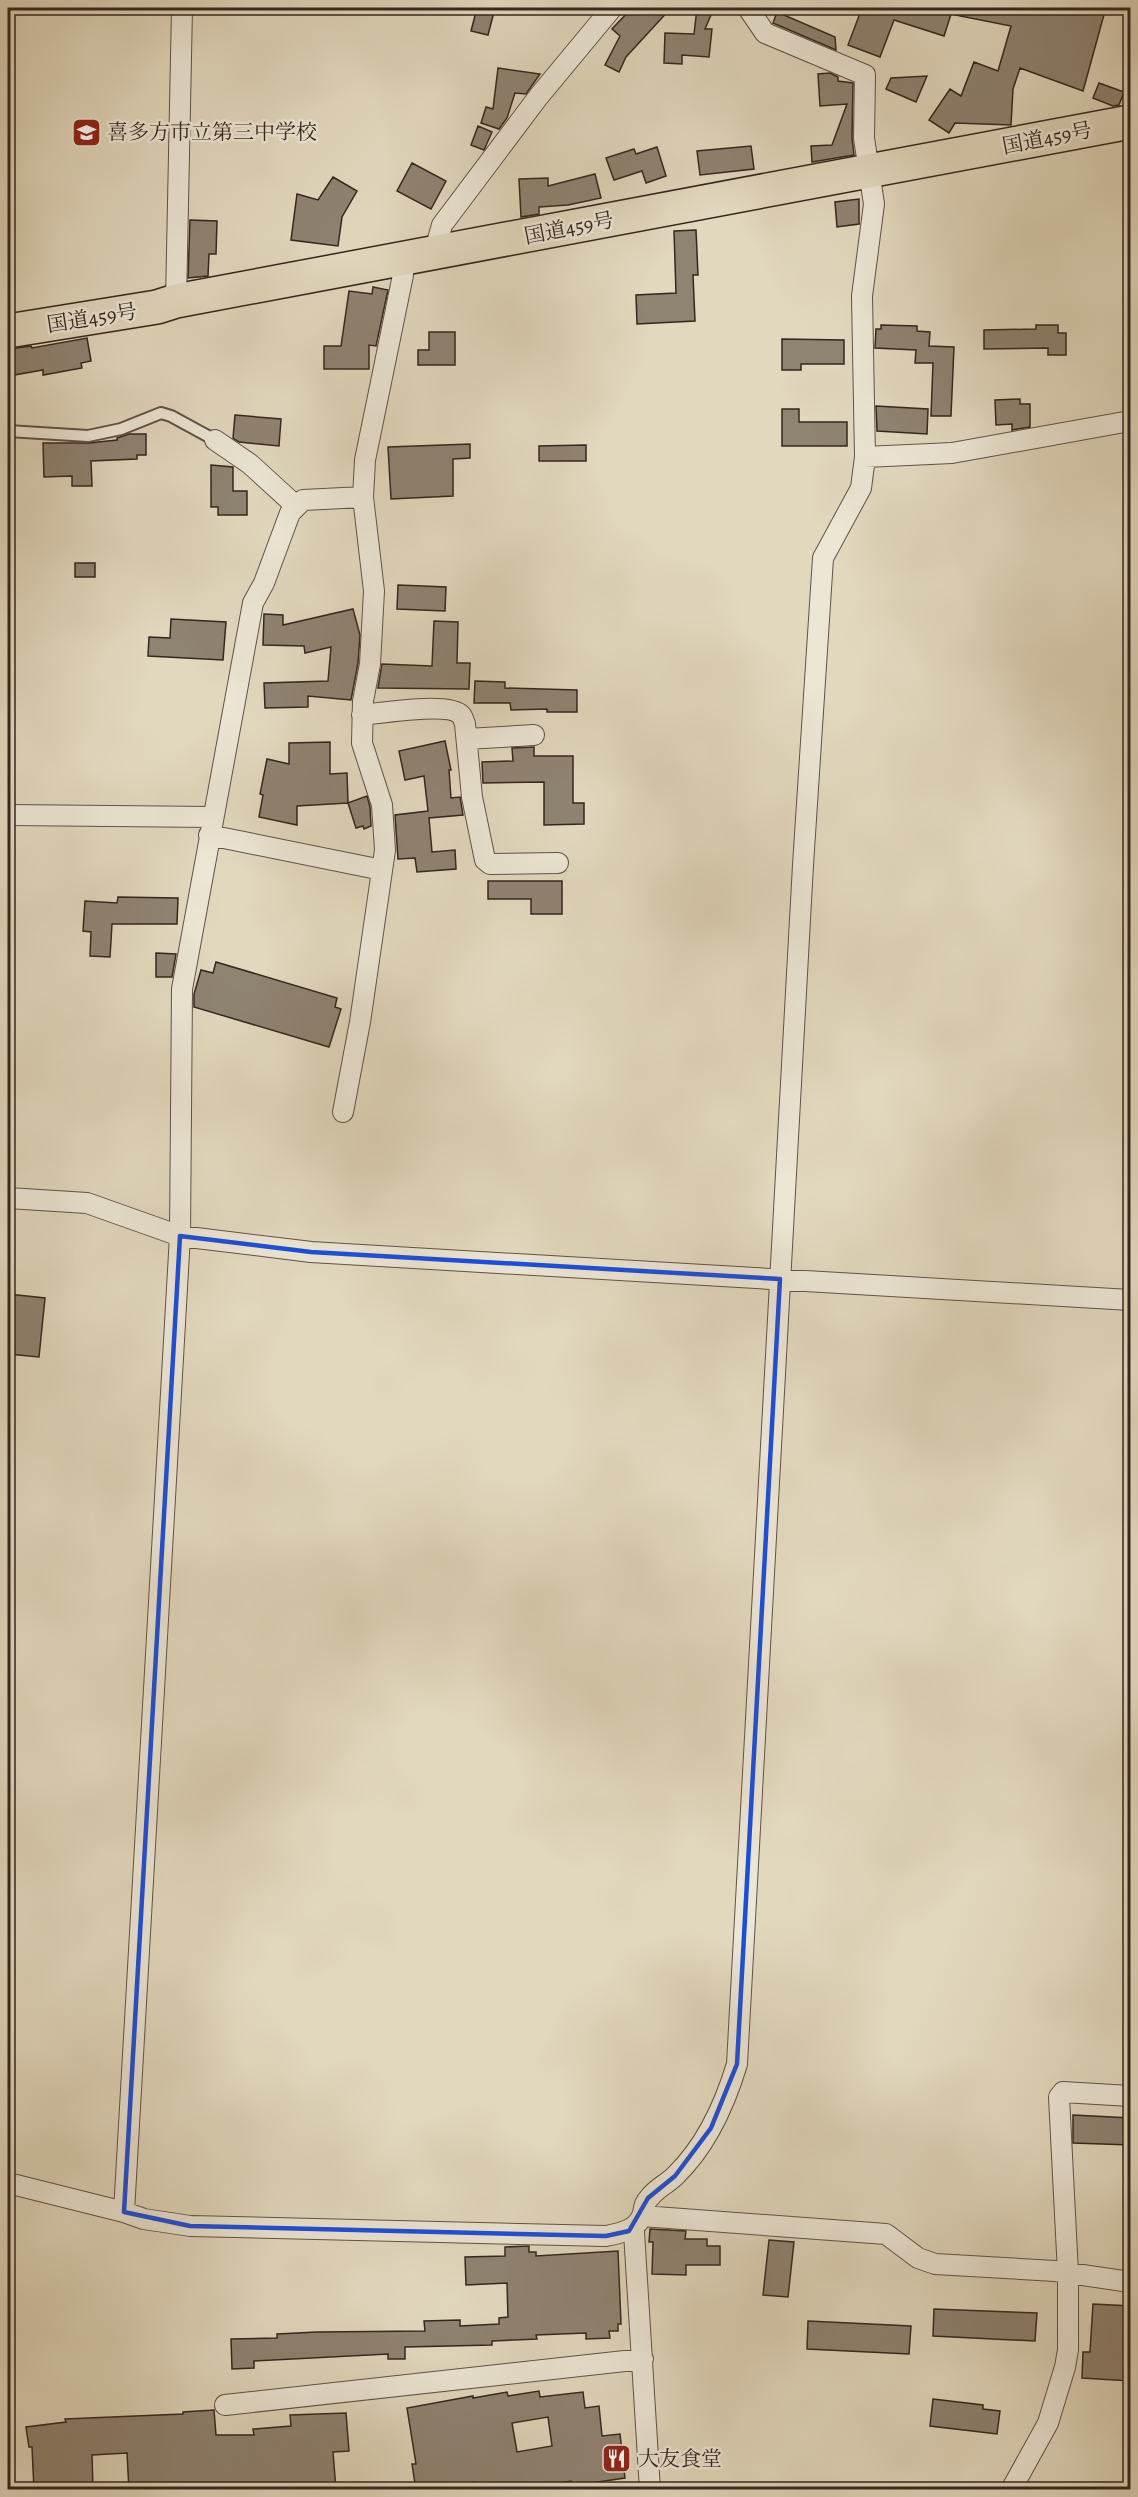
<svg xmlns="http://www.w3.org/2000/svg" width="1138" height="2497" font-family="Alegreya,'Noto Serif JP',serif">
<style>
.building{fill:#8f8372;stroke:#35261f;stroke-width:1.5;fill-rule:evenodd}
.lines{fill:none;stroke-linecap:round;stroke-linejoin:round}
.lane-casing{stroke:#605247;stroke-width:14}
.street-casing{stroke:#605247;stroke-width:22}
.highway-casing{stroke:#35261f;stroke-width:36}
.lane{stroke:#ece6d5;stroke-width:10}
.street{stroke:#ece6d5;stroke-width:20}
.highway{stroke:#e2d8be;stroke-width:33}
.marked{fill:none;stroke:#1d4ed8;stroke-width:4.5;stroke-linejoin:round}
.labels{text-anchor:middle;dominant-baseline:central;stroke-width:5;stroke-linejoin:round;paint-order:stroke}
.poi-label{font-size:21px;fill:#35261f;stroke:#ece6d5;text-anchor:start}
.street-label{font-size:21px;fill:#35261f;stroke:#ece6d5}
</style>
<rect width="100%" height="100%" fill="#e2d8be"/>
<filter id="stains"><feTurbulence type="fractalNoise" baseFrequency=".00333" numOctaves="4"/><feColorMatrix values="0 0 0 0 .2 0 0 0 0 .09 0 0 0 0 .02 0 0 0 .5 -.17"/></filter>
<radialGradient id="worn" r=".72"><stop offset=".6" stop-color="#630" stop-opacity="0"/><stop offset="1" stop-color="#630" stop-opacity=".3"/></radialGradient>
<path class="building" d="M477 8H495L488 35 471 31Z
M632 8H671L626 57 619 72 605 65 620 36 612 29Z
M697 8H714L705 29H712L709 57 682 55V64L664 63 665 33 694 34Z
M862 8H953L944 36 894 20 880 57 848 45Z
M956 8H1093L1105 11 1083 91 1020 68 1013 89 1011 125 955 123 949 133 929 120 950 89 961 96 974 62 998 71 1011 26 955 15Z
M777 12 835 37 836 50 773 23Z
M498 68 540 74 526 94 515 93 507 118 499 129 481 123 486 107 493 109Z
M830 73 838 77V81L853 83 852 138 854 155 812 162 811 146 832 145 847 104 820 106 818 74Z
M927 76 916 102 886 89 891 78Z
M1099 83 1124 92 1119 105 1113 106 1093 98Z
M478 126 492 132 484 150 471 145Z
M751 146 754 169 700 175 697 151Z
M657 147 666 176 646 183 642 171 614 180 606 158 634 149 636 154Z
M412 163 446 181 431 209 397 191Z
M595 174 601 198 568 205 539 207V214L521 217 519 179 548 178V186Z
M333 177 357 191 342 217 338 246 291 240 297 194 318 200Z
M859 199V224L837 227 835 202Z
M190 220 217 221 216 254H209L208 276 188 278Z
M696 230 698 275H693L695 321 637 324 636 295 676 293 674 231Z
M373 287 388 290 376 346 369 345V369H324V346H341L349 291 372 294Z
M881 325 917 326V331L930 332 929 346 954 347 951 416H931L933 363H915L916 350 875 348 876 329H881Z
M1036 325H1058V333H1066V355H1048V348L984 349V330L1036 329Z
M429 332H455V365H418V350H429Z
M87 338 91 361 81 363 82 368 43 375V370L8 376V349L31 346 32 348Z
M782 339 844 340V364H801V370H782Z
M1020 399V404H1030V427L1012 430V424L996 425 995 400Z
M876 406 928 409 927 434 877 431Z
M782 409H799V422H847V446H782Z
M235 415 281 419 279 446 239 442 233 438Z
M129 434H146V455H137V459L91 461 92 486H72V476L44 477 43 443H89L117 440V438Z
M470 444V458L453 459V496L391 499 388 447Z
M586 445V461H539V446Z
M211 465 233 467V491H247V515H218V507H211Z
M75 563H95V577H75Z
M398 585 446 587 445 611 397 609Z
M353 609 360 635 358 663 351 700 308 696V707L265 708 264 683 328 681 331 647 305 653 304 646 263 645 264 614 283 615V625Z
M171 619 226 622 223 660 148 656 149 637 170 638Z
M434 621 458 622 457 663H470L469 689 378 688 382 664 432 666Z
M475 681 505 682V688L577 690V712H547V709L511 710 510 703H474Z
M445 741 451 770H449L451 798 460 797 463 815 429 818 432 852 455 850 456 869 417 872 415 858 398 859 395 815 428 811 424 776 405 780 399 751Z
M330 742V774L347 773 348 803 367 796 370 807 371 826 364 829 363 826 356 828 348 803 297 806V825L259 817 263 795 260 794 267 759 289 764V743Z
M534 747V756H573V803H584V824L544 825V782L483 783 482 762 513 761 512 748Z
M488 881H562V914H531V899H488Z
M118 897 178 898 177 924H112L110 957 90 956 91 932 83 931 85 901 117 903Z
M156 953 176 954 172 977H156Z
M216 962 337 998 335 1007 341 1009 329 1047 194 1007V994L201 970 213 973Z
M8 1294 45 1298 39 1357 8 1354Z
M1073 2115 1131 2118V2145L1073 2143Z
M650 2229 686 2231 685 2239H707V2246H720V2265H686V2275L652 2274 653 2242H649Z
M769 2240 794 2242 788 2297 763 2295Z
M529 2246V2252H536V2256L618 2251 621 2324H618V2331H609L610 2338 586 2339V2333L536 2335 537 2339 492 2341V2345L405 2347V2359H388V2354L254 2361V2368L232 2369 231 2339 277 2338V2334L317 2332 425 2331 424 2321 460 2320V2326L499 2324V2318L508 2317 507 2283 466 2285 465 2257 505 2256V2247Z
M1093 2304 1131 2306V2381L1082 2378 1083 2352H1090Z
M934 2309 1037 2313 1035 2341 933 2336Z
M808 2321 911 2326 909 2354 807 2349Z
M539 2391 540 2397 583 2392 585 2408 599 2406 602 2436 620 2434 625 2478 597 2482 598 2486 572 2489 571 2481 523 2489V2485L496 2490H476L474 2482 431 2490H416L412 2464H416L407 2408 473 2396V2398L507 2392 508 2396ZM548 2417 552 2446 517 2452 512 2423Z
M933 2399 983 2405V2409L1000 2411 997 2434 930 2426Z
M214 2410 216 2435H254L253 2429 291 2426 290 2415 346 2413 349 2451 333 2452 336 2490H129L127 2453 92 2455 93 2490H34L32 2447H29L26 2427 66 2422 65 2419 183 2414V2412Z"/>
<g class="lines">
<defs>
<path id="lane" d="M8 431 88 436 121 429 161 413 171 416 215 440"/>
<path id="street" d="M434 254 442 225 539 96 612 8
M176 301 182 8
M215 440 250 464 296 506
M865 457 952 453 1130 421
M362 715C381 713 449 702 461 715 463 717 464 721 465 724L472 797 485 860 490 864 558 863
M467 739 534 735
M8 815 213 817
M209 835 382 870
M343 1112 360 1022 385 850 382 805 362 743 363 701 370 664 374 591 363 497 365 460 403 275 404 260
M8 1198 87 1203 180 1236 311 1252 1130 1300
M8 2183 124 2212 144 2219 190 2226 606 2236C621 2233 638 2230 643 2213 644 2206 645 2202 650 2197 657 2188 667 2184 675 2176 705 2147 725 2104 737 2064L803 865 823 558 861 488 865 457 862 296 874 204 864 138 865 75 765 33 748 8
M124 2212 180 1236 182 989 253 603 264 583 290 513 303 500 363 497
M642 2216 886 2234 918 2258 935 2264 1055 2271 1130 2282
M629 2231 634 2232 650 2490
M225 2405 643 2359
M1011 2490 1048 2423 1065 2367 1068 2350V2273L1059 2097 1063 2092 1130 2096"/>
<path id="highway" d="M8 331 157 307 176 301 1130 122"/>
</defs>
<use href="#lane" class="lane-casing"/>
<use href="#street" class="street-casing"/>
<use href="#highway" class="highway-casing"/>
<use href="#lane" class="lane"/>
<use href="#street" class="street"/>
<use href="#highway" class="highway"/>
</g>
<path class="marked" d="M180 1236 311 1252 780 1279 737 2064 711 2128 675 2176 648 2198 629 2231 606 2236 190 2226 124 2212Z"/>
<defs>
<symbol id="school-square" viewBox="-11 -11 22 22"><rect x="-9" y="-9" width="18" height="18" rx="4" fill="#8f2418" stroke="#ece6d5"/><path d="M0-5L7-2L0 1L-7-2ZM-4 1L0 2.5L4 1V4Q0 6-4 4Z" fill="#fff"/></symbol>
<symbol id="restaurant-square" viewBox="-11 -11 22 22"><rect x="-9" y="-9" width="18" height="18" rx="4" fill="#8f2418" stroke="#ece6d5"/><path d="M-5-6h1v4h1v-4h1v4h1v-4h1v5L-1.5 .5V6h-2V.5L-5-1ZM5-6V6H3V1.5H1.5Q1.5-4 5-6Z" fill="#fff"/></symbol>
</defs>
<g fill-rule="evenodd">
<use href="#school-square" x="70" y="116" width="33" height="33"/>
<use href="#restaurant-square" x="600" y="2442" width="33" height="33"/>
</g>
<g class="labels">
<g class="poi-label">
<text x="107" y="132">喜多方市立第三中学校</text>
<text x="638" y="2459">大友食堂</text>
</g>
<g class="street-label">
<text transform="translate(1047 138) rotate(-11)">国道459号</text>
<text transform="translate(569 228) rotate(-11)">国道459号</text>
<text transform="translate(92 318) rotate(-9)">国道459号</text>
</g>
</g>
<rect width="1138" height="2497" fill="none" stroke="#e2d8be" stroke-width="30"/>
<rect x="9" y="9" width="1120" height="2479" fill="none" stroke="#35261f" stroke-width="3"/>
<rect x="15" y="15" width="1108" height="2467" fill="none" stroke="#35261f" stroke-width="1.5"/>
<rect width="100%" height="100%" filter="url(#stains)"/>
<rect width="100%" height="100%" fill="url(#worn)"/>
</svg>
